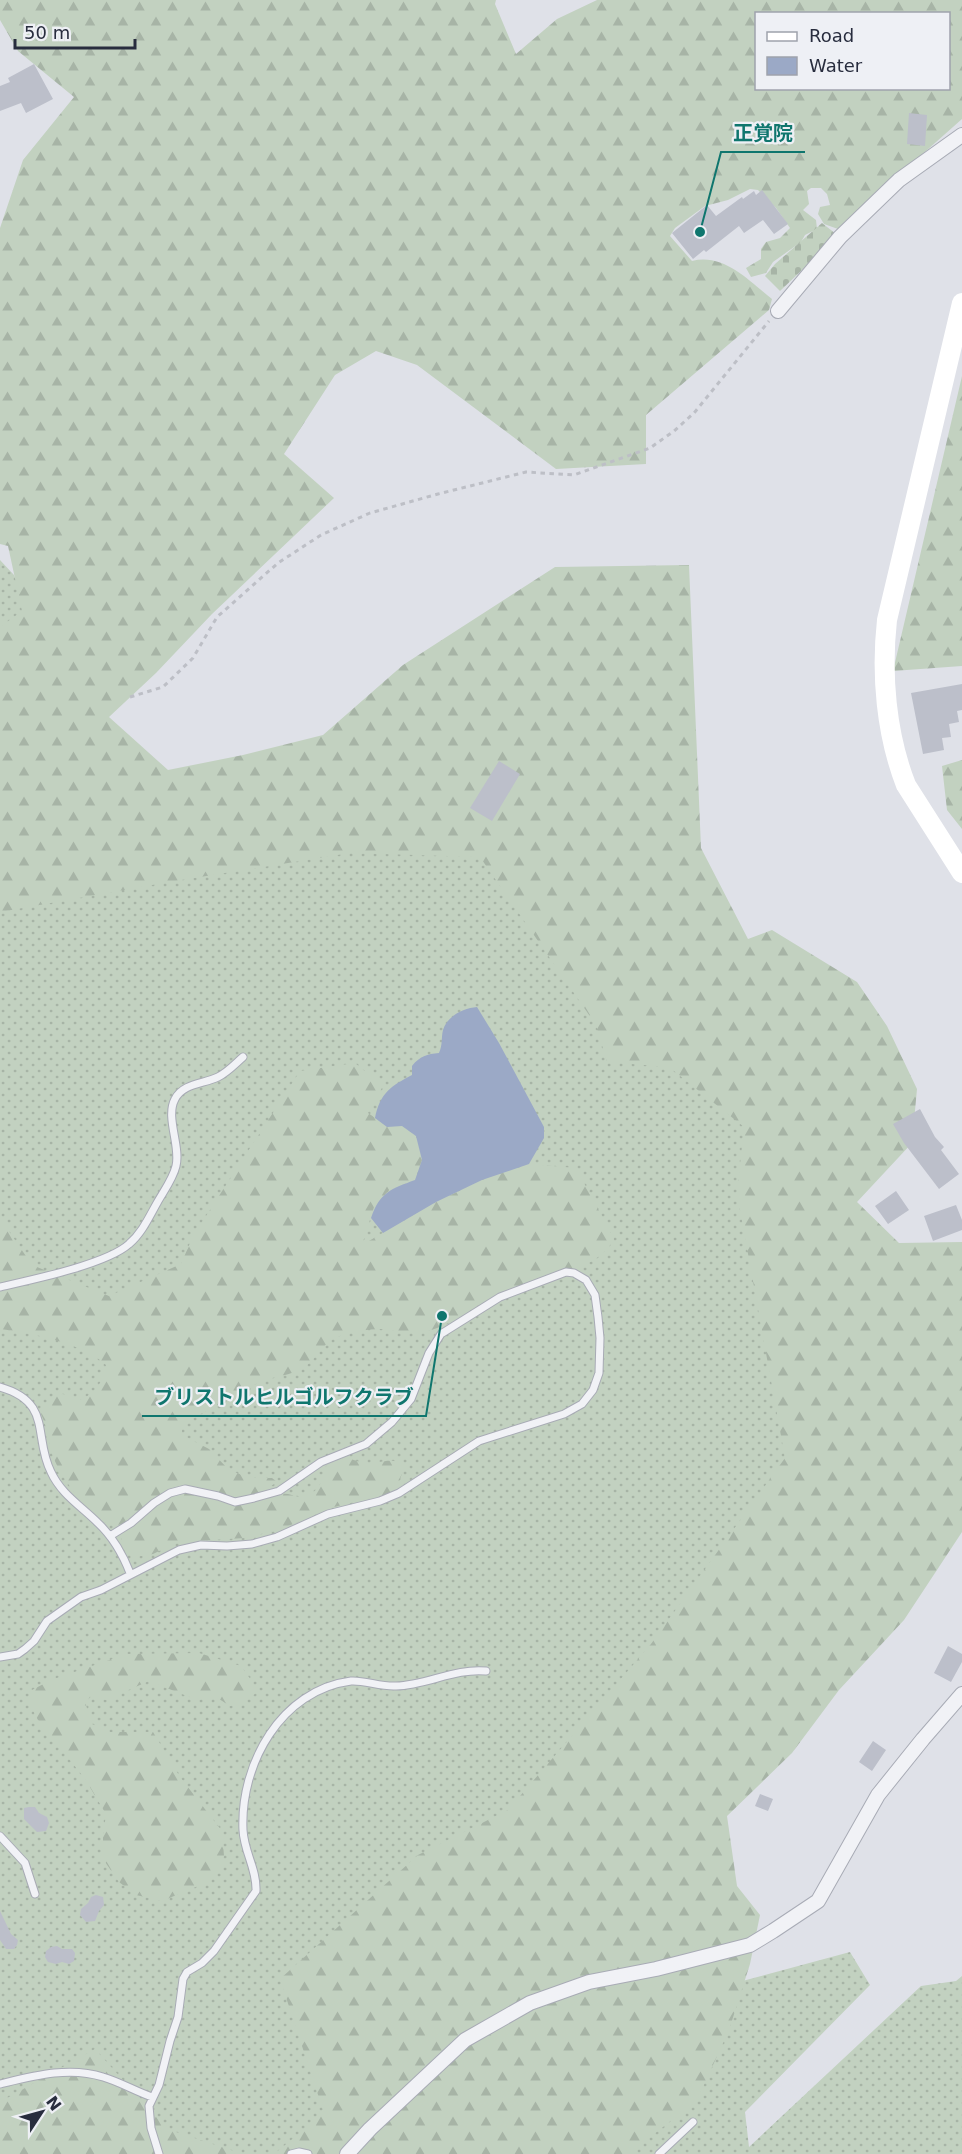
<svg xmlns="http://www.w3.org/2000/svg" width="962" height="2154" font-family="'DejaVu Sans','Noto Sans JP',sans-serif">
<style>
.grass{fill:url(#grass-dots)}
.forest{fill:url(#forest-firs);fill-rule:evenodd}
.cemetery{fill:url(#cemetery-stones)}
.water{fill:#9ba9c6}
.building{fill:#bcbfca}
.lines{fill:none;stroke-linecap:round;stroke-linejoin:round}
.lane-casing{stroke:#a8abb5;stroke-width:9}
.street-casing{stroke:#a8abb5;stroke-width:16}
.path{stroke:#bdbfc6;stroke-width:3;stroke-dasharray:4.5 4.5;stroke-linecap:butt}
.lane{stroke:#f1f2f6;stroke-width:7}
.street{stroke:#f1f2f6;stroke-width:14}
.secondary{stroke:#fff;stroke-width:20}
.leader{fill:none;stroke:#0f766e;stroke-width:2}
.callout-dot{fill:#0f766e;stroke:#eef0f5;stroke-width:2}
.callout-label{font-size:20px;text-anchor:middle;font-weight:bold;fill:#0f766e;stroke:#eef0f5;stroke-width:4.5;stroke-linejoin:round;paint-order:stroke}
</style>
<defs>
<pattern id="grass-dots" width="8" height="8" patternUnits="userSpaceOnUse" patternTransform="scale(1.5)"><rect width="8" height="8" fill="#c2d1c0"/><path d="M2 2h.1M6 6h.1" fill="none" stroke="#a7b4a6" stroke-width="1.8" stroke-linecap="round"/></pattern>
<pattern id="forest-firs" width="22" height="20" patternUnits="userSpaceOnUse" patternTransform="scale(1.5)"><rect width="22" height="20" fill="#c2d1c0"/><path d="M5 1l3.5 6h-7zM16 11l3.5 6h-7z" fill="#a7b4a6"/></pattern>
<pattern id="cemetery-stones" width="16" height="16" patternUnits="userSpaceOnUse" patternTransform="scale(1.5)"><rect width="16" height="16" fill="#c2d1c0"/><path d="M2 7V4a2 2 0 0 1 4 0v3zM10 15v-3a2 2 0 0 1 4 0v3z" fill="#a7b4a6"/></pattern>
</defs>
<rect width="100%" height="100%" fill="#dfe1e8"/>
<path class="grass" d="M0 560 14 575 37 627 160 797 550 706 832 1247 935 1386 690 1872 720 1987 850 1952 870 1985 745 2112 749 2147 921 1986 956 1981 962 1976V2154H0Z"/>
<path class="forest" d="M0 0H496L495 4 516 54 557 19 597 0H962V119L838 229 824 224 818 214 820 207 830 205 827 194 821 188H811L807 191 809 204 803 210 816 220 817 229 805 235 801 242 773 262 766 273 751 277 746 268 761 259V249L766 242 780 238 790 228 776 208 758 190 750 189 728 200 705 206 675 228 670 236 692 261C724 253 749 281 772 299L769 310 646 415V464L556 469 417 365 376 351 335 375 284 454 334 498 212 614 156 673 109 717 168 770 243 755 323 735 403 665 555 567 689 565 701 848 748 939 772 930 857 982 887 1026 917 1089 912 1143 857 1202 899 1243 962 1242V1532L904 1620 839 1690 792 1753 727 1816 737 1886 760 1915 750 1964 729 2030 697 2100 629 2154H274L324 2113 280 1979 418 1855 508 1810 651 1644 785 1458 737 1193 744 1127 669 1067 607 1062 596 1025 480 857 350 853 169 882 0 912V627L22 611 8 546 0 544V228L23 160 74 97 18 51 0 20ZM756 14H948V88H756Z
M962 376V666L893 671Z
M962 760V829L947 810 942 766Z
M355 1063 383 1086 368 1113 387 1126H402L416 1136 422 1160 415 1180 390 1189 374 1207 362 1245 436 1202 482 1180 529 1164 576 1168 614 1239C608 1250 600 1257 588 1263 562 1279 526 1283 498 1295 472 1306 450 1328 422 1332 408 1335 394 1330 381 1329 367 1329 350 1332 337 1337 324 1342 317 1357 307 1365 295 1374 283 1375 269 1379 252 1384 236 1394 221 1403 207 1412 194 1415 182 1427V1435L209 1449 229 1470 250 1478H272L277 1482 271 1486 273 1493 288 1494 303 1498C318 1491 323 1484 324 1468 329 1464 334 1459 340 1458 348 1456 356 1462 364 1463 379 1465 386 1457 401 1463L403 1471 398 1484 389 1494 334 1507 281 1529 245 1538 178 1542 153 1554 135 1557 122 1543V1537L131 1523C125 1523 117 1526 112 1525 91 1521 62 1478 54 1459 48 1444 48 1428 41 1414L54 1395 63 1394 80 1400C96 1393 103 1382 106 1365 83 1343 31 1333 0 1329V1218L32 1265 109 1296 181 1264 193 1236 300 1071Z
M199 1653 241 1666 251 1680 256 1693 243 1703 230 1706 216 1697 197 1700 149 1681 106 1700 93 1695 85 1702 92 1724 110 1732H153L180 1777 222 1831 224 1856 218 1871 203 1884 162 1901 136 1895 119 1882 103 1859V1837L106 1814 85 1779 36 1717 30 1703 32 1690 51 1680 127 1654Z
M95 2049 167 2129 243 2154H0V2102Z"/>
<path class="cemetery" d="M822 223 836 234 819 254 780 291 765 276 775 264Z"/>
<path class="water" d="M477 1007 499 1043 544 1127V1138L529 1164 482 1180 436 1202 383 1233 371 1218C380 1192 391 1189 415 1180L422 1160 416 1136 402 1126 387 1127 375 1118C380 1093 391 1086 412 1075V1066C420 1056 427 1054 439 1053 443 1044 441 1038 443 1030 447 1016 464 1008 477 1007Z"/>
<path class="building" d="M34 64 53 99 26 113 21 103 0 111V86L10 82 8 78Z
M909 113 927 115 925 146 907 144Z
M762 190 788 224 774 234 763 220 744 233 739 226 706 252 704 250 693 259 672 233 707 205 716 216 742 197 743 199 754 191 756 195Z
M962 684V710L957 711 959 722 949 724 951 737 942 738 944 750 923 754 911 693Z
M499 761 520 774 492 821 470 808Z
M920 1109 935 1137 944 1147 941 1150 959 1174 939 1189 904 1143 893 1124Z
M896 1191 909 1210 888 1224 875 1206Z
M956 1205 962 1220V1230L933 1241 924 1216Z
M948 1646 962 1654V1662L951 1682 934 1673Z
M873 1741 886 1750 872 1771 859 1762Z
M760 1794 773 1799 768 1811 755 1806Z
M29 1807H35L39 1813 47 1817 49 1823 46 1831 37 1832 24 1819V1808Z
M96 1895 103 1897 104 1905 99 1911 95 1921 86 1922 80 1915 81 1909 88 1903 91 1897Z
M0 1911 11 1934 18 1940 17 1945 14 1949H6L0 1940Z
M57 1946 62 1949H72L75 1953 74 1961 69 1964 62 1962 56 1964 48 1962 45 1957 46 1951 51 1947Z"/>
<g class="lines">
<defs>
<path id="lane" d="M0 1287C31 1280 107 1264 129 1244 142 1233 149 1217 157 1203 163 1192 173 1179 176 1166 181 1146 165 1117 175 1099 183 1083 204 1084 218 1077 228 1072 235 1064 243 1057
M0 1387C53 1402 33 1437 51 1472 61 1494 81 1506 98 1523 113 1537 123 1555 130 1573
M0 1657 18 1654 25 1649 34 1641 47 1621 81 1597 101 1590 179 1550 201 1545 227 1546 252 1544 277 1537 328 1514 380 1501 399 1493 479 1441 564 1414 582 1404 593 1390 599 1373 600 1338 598 1317 595 1295 586 1280 574 1273 566 1272 500 1297 441 1334 429 1353 411 1399 392 1422 366 1444 321 1462 279 1491 254 1498 235 1502 218 1496 185 1489 170 1493 154 1503 131 1523 110 1536
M0 1836 25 1863 35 1894
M0 2084C33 2076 69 2066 103 2077 120 2082 135 2091 152 2097
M159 2154 151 2128 149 2106 159 2085 170 2041 178 2017 183 1979 187 1972 202 1963 214 1951 256 1891C257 1869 244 1852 243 1830 240 1764 281 1690 351 1681 364 1680 381 1687 396 1686 427 1685 455 1668 486 1671
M291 2154 299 2152 308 2154
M659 2154 693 2122"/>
<path id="street" d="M778 311 840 237 899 180 962 135
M347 2154 370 2129 465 2040 530 2003 589 1982 656 1969 750 1945 773 1931 818 1901 878 1795 923 1739 962 1694"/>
</defs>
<use href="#lane" class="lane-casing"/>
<use href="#street" class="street-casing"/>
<path class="path" d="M130 697 163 687 193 658 217 617 278 563 321 535 370 513 438 494 526 472 574 475 650 448 674 431 694 413 769 321"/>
<use href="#lane" class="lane"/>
<use href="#street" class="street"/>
<path class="secondary" d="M962 303 887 620C881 674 886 734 906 785L962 873"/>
</g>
<path class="leader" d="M700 232L721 152H805M442 1316L426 1416H142"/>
<g class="callout-dot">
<circle cx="700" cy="232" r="6"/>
<circle cx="442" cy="1316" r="6"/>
</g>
<g class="callout-label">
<text x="763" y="140">正覚院</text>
<text x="284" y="1404">ブリストルヒルゴルフクラブ</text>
</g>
<rect x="755" y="12" width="195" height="78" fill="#eef0f5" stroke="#9fa2ac" stroke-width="1.5"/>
<rect x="767" y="32" width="30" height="9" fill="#ffffff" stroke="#9fa2ac" stroke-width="1.5"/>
<text x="809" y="42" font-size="18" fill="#282d3e">Road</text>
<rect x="767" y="57" width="30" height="18" fill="#9ba9c6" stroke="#9fa2ac" stroke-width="1.5"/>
<text x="809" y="72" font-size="18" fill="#282d3e">Water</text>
<g transform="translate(42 2112) rotate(54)" stroke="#eef0f5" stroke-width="4.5" paint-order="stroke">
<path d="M0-4.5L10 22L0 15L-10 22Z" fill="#282d3e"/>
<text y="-9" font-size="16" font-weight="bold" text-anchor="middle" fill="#282d3e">N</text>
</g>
<path d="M15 39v9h120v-9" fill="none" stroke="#282d3e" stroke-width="3"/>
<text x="24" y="39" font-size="18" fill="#282d3e" stroke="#eef0f5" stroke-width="4.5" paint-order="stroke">50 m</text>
</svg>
